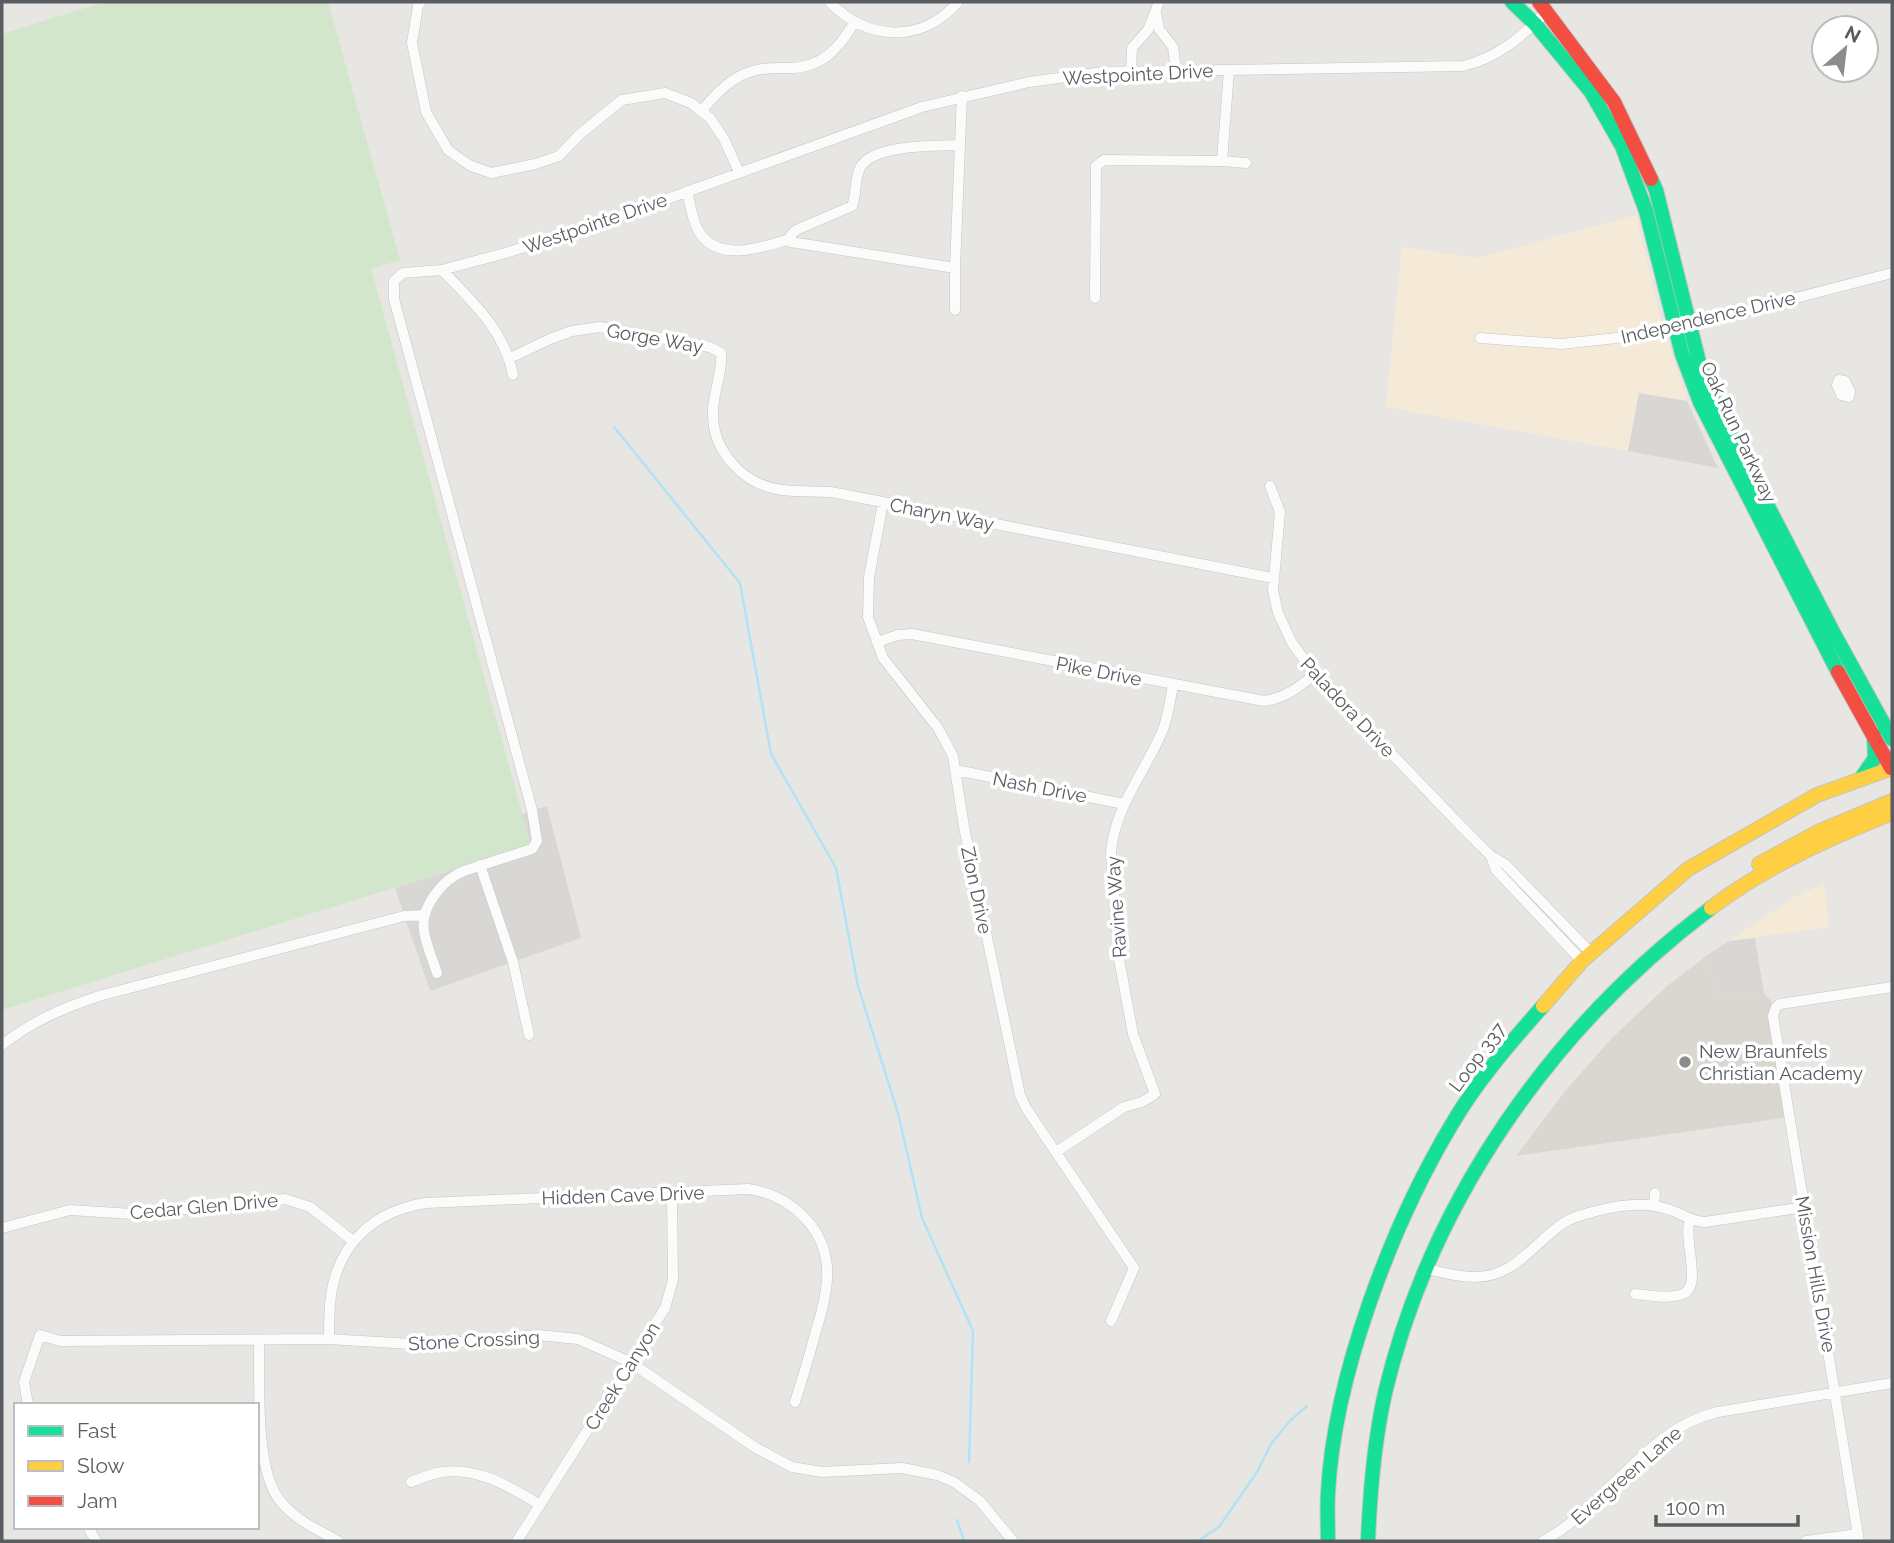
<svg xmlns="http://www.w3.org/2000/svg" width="1894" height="1543" font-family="Raleway,sans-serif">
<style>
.commercial{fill:#f5ead8}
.industrial{fill:#d9d7d3}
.education{fill:#dad7d1}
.green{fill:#d1e6cb}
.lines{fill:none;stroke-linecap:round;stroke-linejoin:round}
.stream{stroke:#b2e2f6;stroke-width:2.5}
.street-casing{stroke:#c5c5c5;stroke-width:11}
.fast-casing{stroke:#c4c5c4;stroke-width:16}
.slow-casing{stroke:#c4c5c4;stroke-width:16}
.jam-casing{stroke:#c4c5c4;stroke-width:16}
.street{stroke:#fcfbfb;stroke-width:10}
.fast{stroke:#16e098;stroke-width:14}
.slow{stroke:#ffcf43;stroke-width:14}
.jam{stroke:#f24e42;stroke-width:14}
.poi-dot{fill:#8a8d8e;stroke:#fff;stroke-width:2.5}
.labels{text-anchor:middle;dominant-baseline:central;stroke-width:7;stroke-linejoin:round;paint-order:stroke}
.street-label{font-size:19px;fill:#575d61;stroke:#fff}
.poi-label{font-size:19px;fill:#575d61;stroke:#fff;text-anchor:start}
</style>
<rect width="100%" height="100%" fill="#e8e6e2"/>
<path class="commercial" d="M1636 215 1660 317 1687 401 1639 393 1628 451 1386 407 1402 247 1477 258Z
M1824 883 1829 927 1729 941 1793 898Z"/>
<path class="industrial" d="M1639 393 1687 401 1718 468 1628 451Z
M547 806 581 938 430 991 395 888 530 845 522 814Z
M1755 938 1764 993 1715 999 1709 954 1729 941Z"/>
<path class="education" d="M1709 954 1715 999 1764 993 1776 1007 1790 1117 1516 1156 1566 1090 1613 1037 1667 986Z"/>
<path class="green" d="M104 2H328L400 260 371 269 531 845 2 1010V34Z"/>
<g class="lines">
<path class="stream" d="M614 427 740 583 771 754 836 868 858 986 898 1113 922 1218 973 1331 969 1462
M957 1520 964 1541
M1198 1541 1219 1527 1257 1472 1271 1444 1290 1421 1307 1406"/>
<defs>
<path id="street" d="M421 2 418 6 412 43 426 112 448 150 469 165 491 173 535 164 559 156 580 134 622 100 665 93 691 103 710 118 724 139 739 172
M830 2C866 41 922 44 958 2
M1156 13 1159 29 1173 47 1176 70
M1229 70 1222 161 1246 163
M1131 71 1132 48 1148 30 1159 2
M702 110C717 93 731 77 753 71 766 67 778 68 791 68 823 67 839 48 854 23
M960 145C936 146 872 144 860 168 854 180 857 194 852 206L796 230 791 235V242L955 268 962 96
M687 191C690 203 692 218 697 228 714 264 761 248 790 239
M955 268V310
M442 270C472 301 505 331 513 375
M1095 298 1096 166 1104 160 1222 161
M1480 338 1561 344 1635 336 1676 329 1892 273
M510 358 550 339 572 331 600 327 710 347 721 353C723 373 713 391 713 412 712 451 743 485 782 490 798 492 815 491 831 492L1273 578
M1839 380 1845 381 1850 391 1849 397 1841 395 1837 385Z
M1270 486 1280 512 1273 590 1278 613 1292 643 1315 674 1461 826 1491 856 1505 864 1591 953
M883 503 869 577 868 617 883 658 938 728 953 756 964 827 1020 1095 1026 1108 1134 1268 1111 1321
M877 642 898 635 912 634 1264 701C1285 698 1298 688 1315 674
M956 770 1124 804
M1491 856 1496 870 1582 961
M480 865 513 962 529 1035
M437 973C433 960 426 945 424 931 420 907 443 879 464 871L532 849 537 841 532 810 394 299V281L403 273 442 270 509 252 617 217 922 107 1029 82 1104 72 1463 66C1497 58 1522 37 1546 12
M2 1045C34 1020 61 1009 99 996L404 916 425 915
M1056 1152 1124 1107 1142 1102 1155 1094 1133 1034 1119 959 1111 852C1115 807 1144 773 1162 732 1168 718 1170 701 1173 685
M1654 1205 1655 1193
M2 1228 70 1210 133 1214 285 1199 310 1207 353 1241
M1428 1269C1443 1273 1459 1277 1475 1277 1516 1277 1535 1241 1565 1222 1574 1216 1586 1214 1596 1211 1619 1205 1647 1201 1670 1210 1683 1214 1692 1222 1705 1222L1804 1207
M1635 1294C1649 1295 1666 1299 1680 1295 1705 1289 1682 1241 1690 1219
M329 1339C329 1325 329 1310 331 1295 339 1243 374 1211 426 1203L748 1189C770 1192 789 1201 805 1218 838 1253 828 1293 815 1334 809 1357 802 1380 795 1402
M259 1340C260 1381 254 1471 281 1502 296 1520 318 1530 338 1541
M28 1405 24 1382 40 1335 60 1341 329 1339 427 1345 538 1335 578 1339 630 1362 756 1448 792 1467 822 1472 902 1468 937 1475 954 1482 980 1501 1013 1541
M411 1482C419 1479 428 1475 437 1473 475 1465 509 1486 540 1505
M88 1527 96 1541
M517 1541 665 1308 673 1280 672 1193
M1543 1541C1607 1507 1646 1428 1718 1412L1892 1383
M1806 1541 1858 1534
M1859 1541 1773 1016 1776 1007 1780 1004 1892 987"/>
<path id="fast" d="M1512 2 1535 24 1591 92 1622 146 1646 211 1682 354 1700 402 1838 672
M1651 179 1656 190 1702 374 1716 406 1833 632 1892 739
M1862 777 1875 758 1874 735
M1328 1541C1328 1525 1327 1509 1328 1493 1334 1376 1392 1224 1452 1124 1477 1081 1511 1042 1543 1006
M1368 1541C1370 1491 1374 1442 1385 1393 1431 1199 1553 1027 1711 908"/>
<path id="slow" d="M1759 864 1818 832 1892 801
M1711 908C1766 866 1828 839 1892 813
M1543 1006 1582 961 1688 869 1817 795 1892 768"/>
<path id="jam" d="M1539 2 1614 102 1651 179
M1838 672 1891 768"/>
</defs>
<use href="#street" class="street-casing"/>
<use href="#fast" class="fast-casing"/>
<use href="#slow" class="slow-casing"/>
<use href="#jam" class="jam-casing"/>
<use href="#street" class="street"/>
<use href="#fast" class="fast"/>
<use href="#slow" class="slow"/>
<use href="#jam" class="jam"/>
</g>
<circle class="poi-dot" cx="1685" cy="1062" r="7"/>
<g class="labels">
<g class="street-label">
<text transform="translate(1138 74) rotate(-3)">Westpointe Drive</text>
<text transform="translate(595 223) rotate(-19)">Westpointe Drive</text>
<text transform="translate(1708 317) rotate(-13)">Independence Drive</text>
<text transform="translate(655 338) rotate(10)">Gorge Way</text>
<text transform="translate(1739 432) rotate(65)">Oak Run Parkway</text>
<text transform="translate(942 514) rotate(11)">Charyn Way</text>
<text transform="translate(1099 671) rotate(11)">Pike Drive</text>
<text transform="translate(1348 707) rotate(47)">Paladora Drive</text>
<text transform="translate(1040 787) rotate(11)">Nash Drive</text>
<text transform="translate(977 890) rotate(78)">Zion Drive</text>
<text transform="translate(1116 907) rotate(-94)">Ravine Way</text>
<text transform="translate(1477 1057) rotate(-53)">Loop 337</text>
<text transform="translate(623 1195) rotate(-2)">Hidden Cave Drive</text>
<text transform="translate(204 1206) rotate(-5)">Cedar Glen Drive</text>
<text transform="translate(1816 1274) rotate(80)">Mission Hills Drive</text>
<text transform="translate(474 1340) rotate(-3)">Stone Crossing</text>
<text transform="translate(622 1376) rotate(-58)">Creek Canyon</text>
<text transform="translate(1626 1475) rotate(-41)">Evergreen Lane</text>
</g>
<g class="poi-label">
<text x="1699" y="1051">New Braunfels<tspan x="1699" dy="22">Christian Academy</tspan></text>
</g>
</g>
<rect width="1894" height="1543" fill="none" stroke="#575d61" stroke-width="7"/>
<rect x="14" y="1403" width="245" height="126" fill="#ffffff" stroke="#bcbec0" stroke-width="2"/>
<rect x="28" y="1426" width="35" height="10" fill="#16e098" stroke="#bcbec0" stroke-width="2"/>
<text x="77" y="1438" font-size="21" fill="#575d61">Fast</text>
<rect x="28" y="1461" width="35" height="10" fill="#ffcf43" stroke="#bcbec0" stroke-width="2"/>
<text x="77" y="1473" font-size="21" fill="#575d61">Slow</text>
<rect x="28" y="1496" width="35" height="10" fill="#f24e42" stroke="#bcbec0" stroke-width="2"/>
<text x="77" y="1508" font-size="21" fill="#575d61">Jam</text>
<g transform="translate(1845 49) rotate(28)"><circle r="33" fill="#ffffff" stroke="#bcbec0" stroke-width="2"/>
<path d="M0-5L12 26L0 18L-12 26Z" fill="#8a8d8e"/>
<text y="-10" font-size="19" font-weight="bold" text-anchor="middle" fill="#575d61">N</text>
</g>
<path d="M1656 1515v10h142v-10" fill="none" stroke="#575d61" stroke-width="3.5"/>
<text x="1666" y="1515" font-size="21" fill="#575d61" stroke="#ffffff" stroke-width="5" paint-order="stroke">100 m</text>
</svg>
